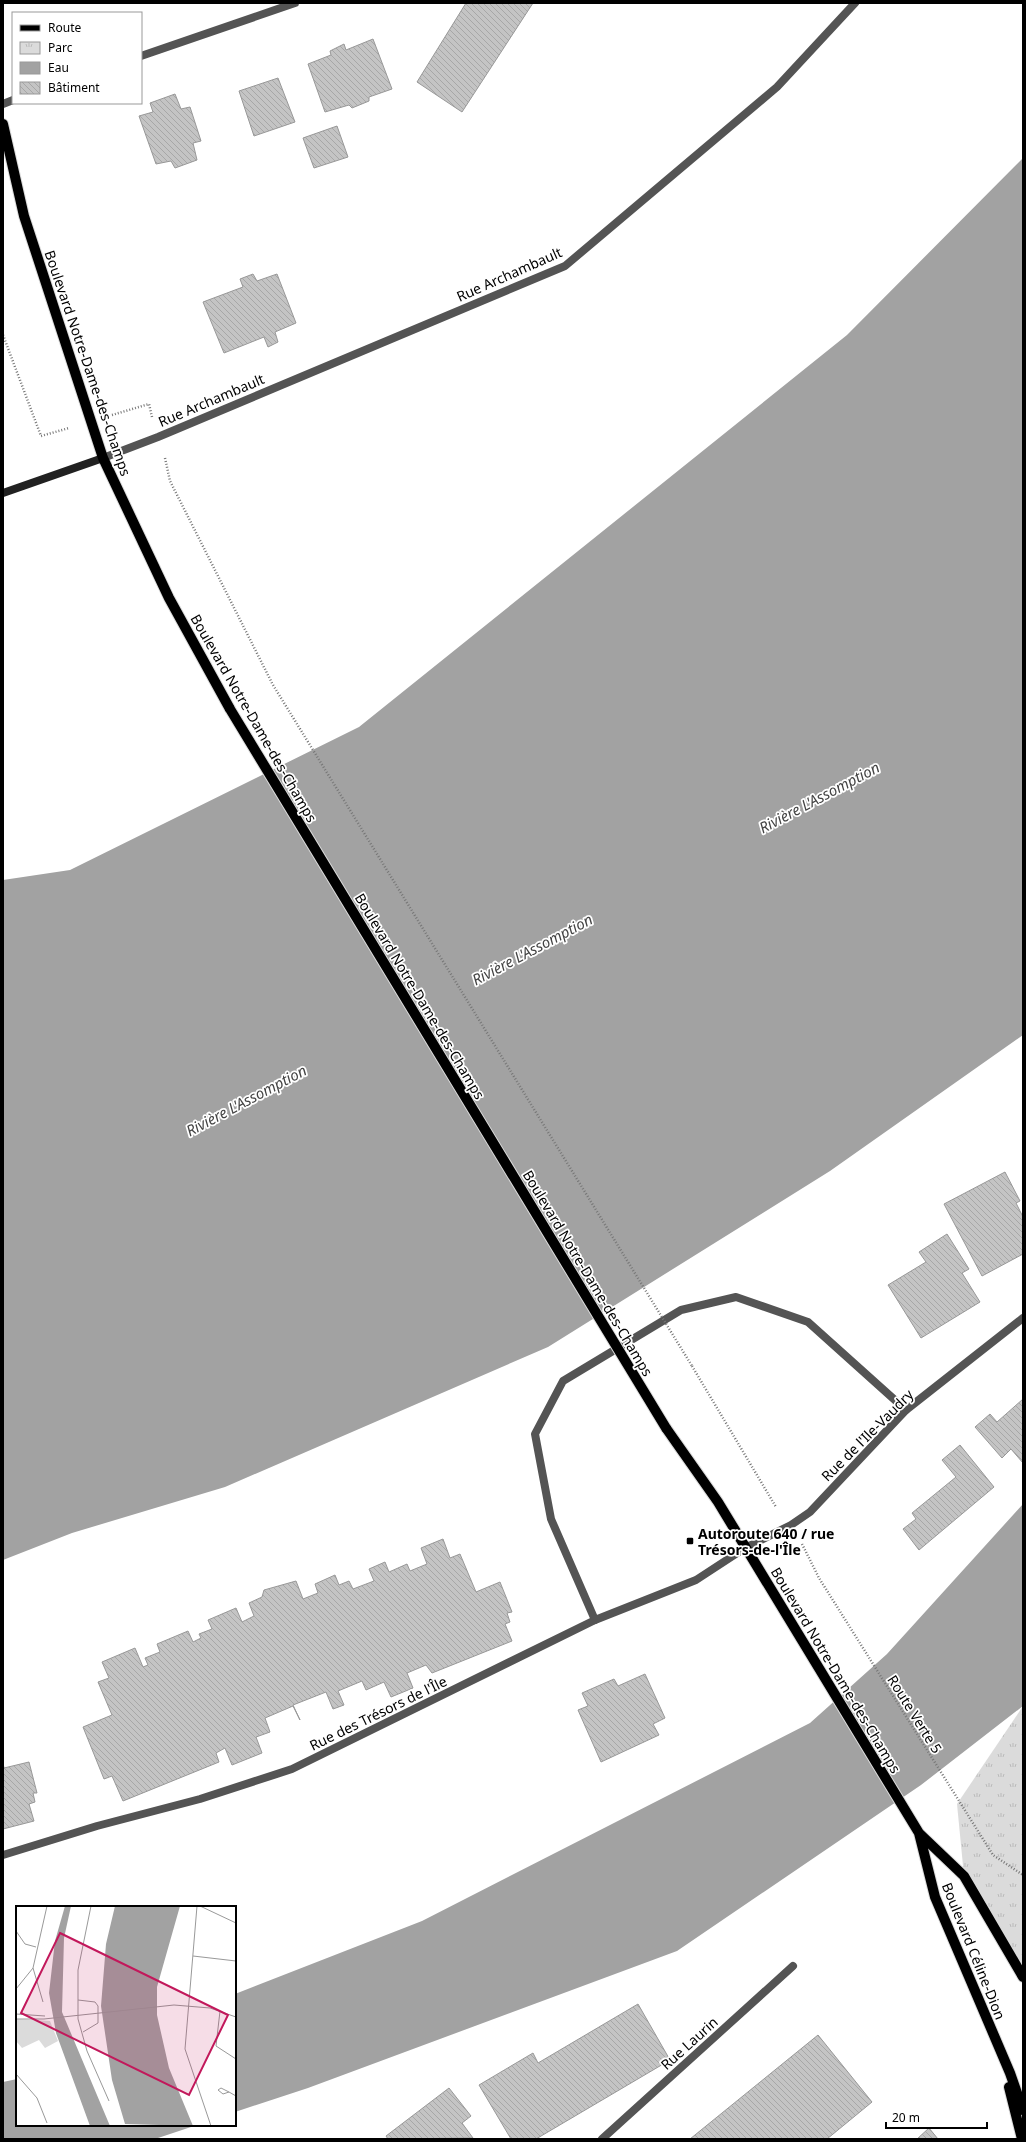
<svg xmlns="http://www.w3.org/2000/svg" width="1026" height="2142" font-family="'Noto Sans',sans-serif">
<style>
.park{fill:url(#park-tufts)}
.water{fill:#a2a2a2}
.building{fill:url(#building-back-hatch);stroke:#989898}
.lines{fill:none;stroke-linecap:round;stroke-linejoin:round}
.primary-casing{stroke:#dbdbdb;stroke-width:12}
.path{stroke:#767676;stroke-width:2.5;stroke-dasharray:1 2;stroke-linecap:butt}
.lane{stroke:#545454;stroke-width:8}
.street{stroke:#545454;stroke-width:8}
.secondary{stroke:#212121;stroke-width:8}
.primary{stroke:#000;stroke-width:10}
.primary-bridge-casing{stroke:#dbdbdb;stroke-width:12;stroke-linecap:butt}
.path-bridge{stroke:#767676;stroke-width:2.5;stroke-dasharray:1 2;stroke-linecap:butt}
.primary-bridge{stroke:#000;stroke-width:10}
.poi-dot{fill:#000;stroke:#fff;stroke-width:1.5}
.labels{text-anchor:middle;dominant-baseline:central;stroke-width:3.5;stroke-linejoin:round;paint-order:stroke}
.street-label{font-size:14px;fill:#000;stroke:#fff}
.poi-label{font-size:14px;font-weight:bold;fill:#000;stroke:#fff;text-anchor:start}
.water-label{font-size:15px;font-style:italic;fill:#434343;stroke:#fff}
.inset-road{fill:none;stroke:#999;stroke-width:1}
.view{fill:#c2185b;fill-opacity:0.15;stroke:#c2185b;stroke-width:2}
.inset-edge{fill:none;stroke:#000;stroke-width:2}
</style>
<defs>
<pattern id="park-tufts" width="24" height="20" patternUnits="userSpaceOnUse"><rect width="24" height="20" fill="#dbdbdb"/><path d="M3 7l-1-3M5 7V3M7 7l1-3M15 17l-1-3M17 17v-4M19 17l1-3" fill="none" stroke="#bababa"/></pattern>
<pattern id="building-back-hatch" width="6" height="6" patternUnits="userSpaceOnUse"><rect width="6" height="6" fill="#c4c4c4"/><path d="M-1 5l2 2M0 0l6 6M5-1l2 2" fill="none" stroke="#a7a7a7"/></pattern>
</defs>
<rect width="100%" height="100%" fill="#fff"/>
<path class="park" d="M1023 1706V1977L964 1876 957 1804Z"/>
<path class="water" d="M1023 158V1035L830 1171 548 1347 225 1487 72 1533 3 1560V880L70 870 359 727 847 335Z
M1023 1504V1706L921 1785 677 1951 308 2088 235 2112V1994L422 1921 810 1723 887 1654Z
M17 2079V2125H197L155 2139H3V2082Z"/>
<path class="building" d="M466 3H533L462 112 417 82Z
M373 39 392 89 369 97V101L352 108 349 105 325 112 308 64 331 55 330 51 344 44 346 50Z
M278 78 295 122 254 136 239 91Z
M175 94 181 109 190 107 201 141 193 143 197 160 175 168 171 161 156 164 139 116 153 112 150 103Z
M337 126 348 157 314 168 303 138Z
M253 274 257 281 277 274 296 323 275 332 278 342 268 347 264 337 224 353 203 302 243 287 240 279Z
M1005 1172 1020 1201 1016 1203 1023 1217V1254L982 1276 944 1204Z
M947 1234 969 1269 962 1273 980 1302 921 1338 888 1285 926 1262 919 1252Z
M1023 1399V1463L1011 1449 1002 1458 975 1427 990 1414 997 1422Z
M960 1445 994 1487 919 1550 903 1529 916 1519 912 1513 956 1477 942 1460Z
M443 1539 450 1558 460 1554 476 1592 500 1582 512 1612 507 1613 510 1622 505 1624 512 1641 432 1673 426 1665 407 1673 413 1688 391 1697 384 1682 366 1690 362 1681 338 1691 344 1705 333 1709 326 1692 293 1705 300 1720 293 1706 265 1718 270 1732 256 1737 262 1753 232 1765 225 1748 216 1753 219 1762 123 1801 112 1776 104 1779 83 1727 112 1715 98 1682 109 1678 102 1662 135 1648 143 1667 148 1665 145 1658 160 1652 157 1644 188 1631 193 1642 201 1638 199 1634 212 1629 208 1620 236 1608 242 1622 254 1616 249 1603 262 1597 264 1590 296 1581 303 1599 318 1593 315 1584 335 1575 339 1585 349 1581 353 1589 374 1581 369 1569 385 1562 389 1572 407 1564 410 1571 427 1564 421 1548Z
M645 1674 665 1718 653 1724 659 1735 601 1762 578 1710 588 1706 582 1693 614 1679 618 1686Z
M29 1762 37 1793H33L35 1802 29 1804 34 1821 3 1829V1763L4 1768Z
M638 2004 670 2060 536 2139H511L479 2085 533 2053 538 2063Z
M818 2035 872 2102 827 2139H690Z
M449 2088 471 2116 462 2123 473 2138 388 2139 386 2136Z
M929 2128 938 2139H917Z"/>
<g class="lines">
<defs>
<path id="primary" d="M3 124 24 216 103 458 169 598 230 709
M666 1428 718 1502 919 1833 964 1876 1023 1977
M919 1833 935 1897 1010 2073 1023 2110
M1009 2087 1022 2139"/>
</defs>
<use href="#primary" class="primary-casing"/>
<path class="path" d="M3 335 41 436 69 428
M112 415 149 404 152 417
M165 458 170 481 273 685
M692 1366 776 1507
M802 1544 819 1578 993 1855 1023 1875"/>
<path class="lane" d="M595 1620 551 1519 535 1434 563 1381 681 1310 736 1297 808 1322 906 1410"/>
<path class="street" d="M141 56 295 3
M3 104 13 100
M103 458 158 437 565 266 777 87 855 3
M3 1855 97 1826 200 1799 292 1769 595 1620 696 1580 745 1548 791 1525 810 1512 906 1410 1023 1318
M602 2139 793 1966"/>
<path class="secondary" d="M3 493 103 458"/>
<use href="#primary" class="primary"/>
<defs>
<path id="primary-bridge" d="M230 709 666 1428"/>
</defs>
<use href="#primary-bridge" class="primary-bridge-casing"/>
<path class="path-bridge" d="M273 685 692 1366"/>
<use href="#primary-bridge" class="primary-bridge"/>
</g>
<rect class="poi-dot" x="686" y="1537" width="8" height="8" rx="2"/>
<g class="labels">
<g class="street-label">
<text transform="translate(509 274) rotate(-24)">Rue Archambault</text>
<text transform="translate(88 363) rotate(71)">Boulevard Notre-Dame-des-Champs</text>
<text transform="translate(211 400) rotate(-23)">Rue Archambault</text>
<text transform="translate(254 718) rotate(60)">Boulevard Notre-Dame-des-Champs</text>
<text transform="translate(420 996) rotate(59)">Boulevard Notre-Dame-des-Champs</text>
<text transform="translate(588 1273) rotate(59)">Boulevard Notre-Dame-des-Champs</text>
<text transform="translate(867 1435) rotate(-45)">Rue de l'Ile-Vaudry</text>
<text transform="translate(836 1670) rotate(59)">Boulevard Notre-Dame-des-Champs</text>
<text transform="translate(378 1713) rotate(-26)">Rue des Trésors de l'Île</text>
<text transform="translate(915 1714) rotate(58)">Route Verte 5</text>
<text transform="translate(974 1951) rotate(68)">Boulevard Céline-Dion</text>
<text transform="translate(689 2043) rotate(-42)">Rue Laurin</text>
</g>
<g class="poi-label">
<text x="698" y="1533">Autoroute 640 / rue<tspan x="698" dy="16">Trésors-de-l'Île</tspan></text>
</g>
<g class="water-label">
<text transform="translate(819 797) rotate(-28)">Rivière L'Assomption</text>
<text transform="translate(532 949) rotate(-28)">Rivière L'Assomption</text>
<text transform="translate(246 1100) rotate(-28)">Rivière L'Assomption</text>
</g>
</g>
<g transform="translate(16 1906)">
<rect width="220" height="220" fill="#fff"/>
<path d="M0 113 34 115 42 135 29 142 23 134 6 142 0 135Z" fill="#dbdbdb"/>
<path d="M49 0H55L48 32 46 106 94 220H74L40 127 33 87 39 35ZM99 0H164L141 81V109L153 162 177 220 109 218 96 174 85 100 90 38Z" fill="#a2a2a2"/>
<path class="inset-road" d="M75 0 62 64V113L71 145 93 195M181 0 169 143 195 220M184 0 220 17M0 25 9 38 20 41M177 50 220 55M17 62 27 96M0 83 17 62 31 0M62 94 79 96 82 100V117L67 126M204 105 200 140 220 153M0 108 29 110M0 113H28L158 99 194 102 220 111M0 168 21 192 31 217M213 186 207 188 202 184 205 182 213 186 220 190"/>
<path class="view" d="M44 27 212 109 173 189 5 107Z"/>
<rect width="220" height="220" class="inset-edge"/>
</g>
<rect width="1026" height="2142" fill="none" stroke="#000000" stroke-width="8"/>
<rect x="12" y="12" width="130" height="92" fill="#ffffff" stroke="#999999"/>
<rect x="20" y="25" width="20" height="6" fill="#000000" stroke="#999999"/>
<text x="48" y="32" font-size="12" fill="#000000">Route</text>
<rect x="20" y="42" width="20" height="12" fill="url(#park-tufts)" stroke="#999999"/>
<text x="48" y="52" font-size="12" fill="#000000">Parc</text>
<rect x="20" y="62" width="20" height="12" fill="#a2a2a2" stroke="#999999"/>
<text x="48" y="72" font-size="12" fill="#000000">Eau</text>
<rect x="20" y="82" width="20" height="12" fill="url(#building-back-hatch)" stroke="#999999"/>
<text x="48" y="92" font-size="12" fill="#000000">Bâtiment</text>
<path d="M886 2122v6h101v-6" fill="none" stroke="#000000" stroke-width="2"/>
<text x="892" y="2122" font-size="12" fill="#000000" stroke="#ffffff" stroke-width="3" paint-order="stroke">20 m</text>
</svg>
